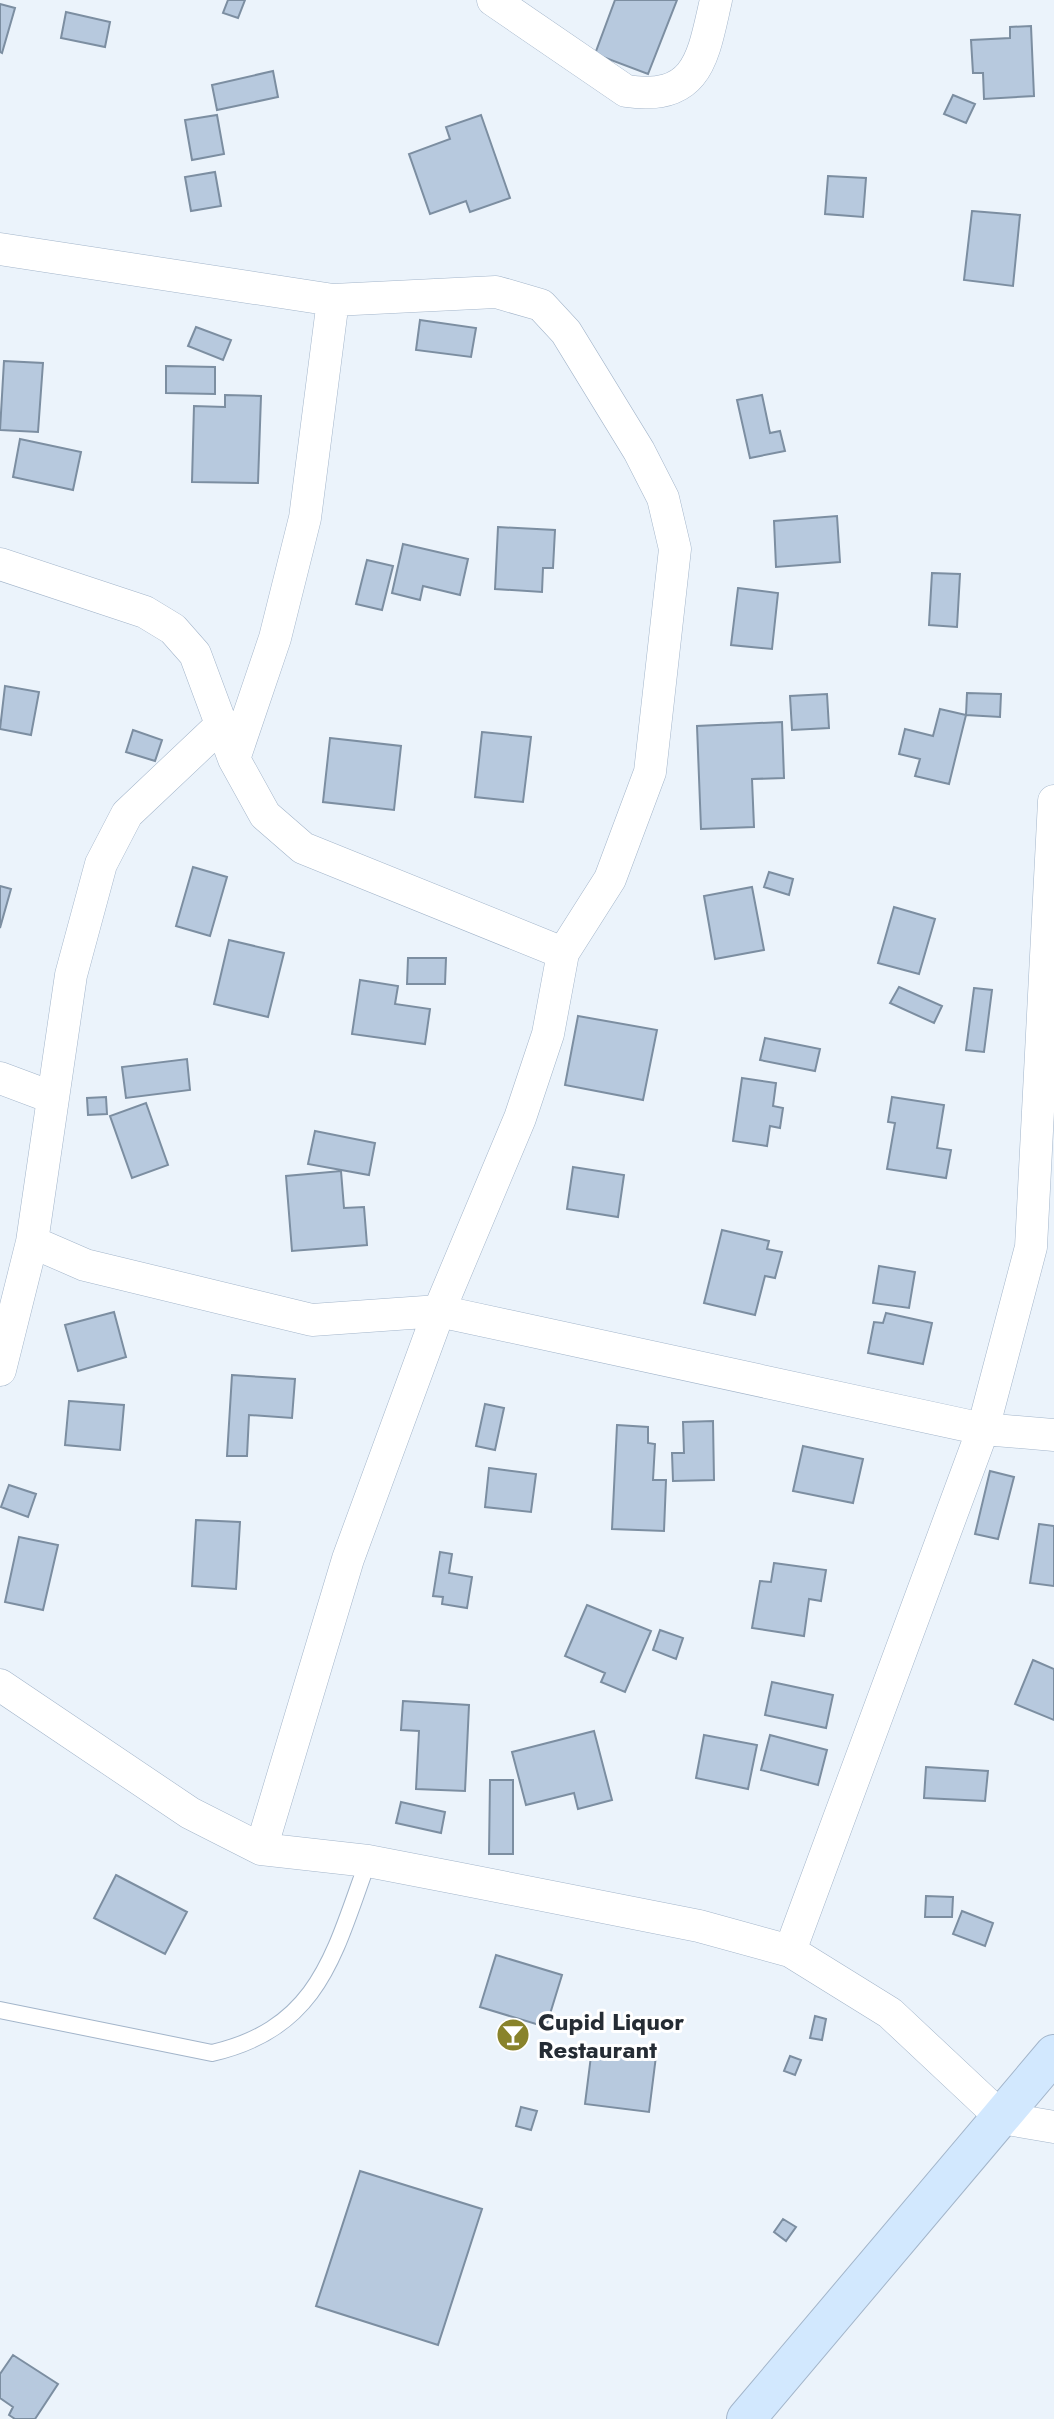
<svg xmlns="http://www.w3.org/2000/svg" width="1054" height="2419" font-family="Jost,sans-serif">
<style>
.building{fill:#b7c9de;stroke:#7c8ea1;stroke-width:2}
.lines{fill:none;stroke-linecap:round;stroke-linejoin:round}
.lane-casing{stroke:#a3b5ca;stroke-width:18}
.street-casing{stroke:#a3b5ca;stroke-width:33}
.secondary-casing{stroke:#a3b5ca;stroke-width:40}
.lane{stroke:#fff;stroke-width:16}
.street{stroke:#fff;stroke-width:32}
.secondary{stroke:#d2e8fe;stroke-width:38}
.labels{text-anchor:middle;dominant-baseline:central;stroke-width:6;stroke-linejoin:round;paint-order:stroke}
.poi-label{font-size:24px;font-weight:bold;fill:#252c34;stroke:#fff;text-anchor:start}
</style>
<rect width="100%" height="100%" fill="#ebf3fb"/>
<path class="building" d="M228 0H245L238 18 223 13Z
M615 0H677L648 74 595 54Z
M0 4 15 8 2 53 0 52Z
M66 12 110 22 105 47 61 38Z
M1031 26 1034 96 984 99 983 73H973L971 40 1010 38V27Z
M273 71 278 97 217 110 212 85Z
M953 95 975 104 966 123 944 114Z
M217 115 224 154 192 160 185 120Z
M481 115 510 198 470 212 466 201 430 214 409 154 450 139 446 127Z
M215 172 221 206 191 211 185 177Z
M828 176 866 178 863 217 825 214Z
M972 211 1020 215 1013 286 964 280Z
M420 320 476 328 471 357 416 350Z
M196 327 231 340 223 360 188 346Z
M4 361 43 363 38 432 0 430Z
M166 366 215 367V394L166 393Z
M225 395 261 396 258 483 192 482 194 406 225 407Z
M762 395 770 433 780 431 785 451 750 458 737 400Z
M20 439 81 452 73 490 13 477Z
M837 516 840 562 776 567 774 521Z
M498 527 555 530 553 568H543L542 592 495 589Z
M403 544 468 559 460 595 423 586 420 600 392 593Z
M367 560 393 566 382 610 356 604Z
M932 573 960 574 957 627 929 625Z
M738 588 778 593 772 649 731 645Z
M5 686 39 692 31 735 0 729Z
M967 693 1001 694 1000 717 966 715Z
M827 694 829 728 792 730 790 696Z
M940 709 966 715 949 784 915 776 920 759 899 754 905 729 933 736Z
M782 722 784 778 752 779 754 827 701 829 697 726Z
M133 730 162 740 155 761 126 752Z
M482 732 531 737 523 802 475 797Z
M330 738 401 746 394 810 323 802Z
M193 867 227 877 210 936 176 926Z
M769 872 793 879 789 895 764 887Z
M0 886 11 889 0 928Z
M752 887 764 950 715 959 704 896Z
M894 907 935 919 919 974 878 963Z
M229 940 284 953 268 1017 214 1004Z
M408 958H446L445 984H407Z
M360 980 398 986 395 1004 430 1009 425 1044 352 1034Z
M899 987 942 1006 934 1023 890 1003Z
M974 988 992 990 984 1052 966 1050Z
M578 1016 657 1030 643 1100 565 1085Z
M765 1038 820 1049 815 1071 760 1060Z
M187 1059 190 1090 126 1098 122 1067Z
M742 1078 776 1083 773 1106 783 1108 780 1128 770 1126 767 1146 733 1141Z
M106 1097 107 1114 88 1115 87 1098Z
M892 1097 944 1105 937 1148 951 1150 946 1178 887 1169 895 1123 888 1122Z
M146 1103 168 1165 132 1178 110 1116Z
M315 1131 375 1143 369 1175 308 1164Z
M573 1167 624 1175 618 1217 567 1209Z
M341 1171 344 1208 364 1207 367 1245 292 1251 286 1176Z
M722 1230 769 1241 767 1249 782 1252 775 1278 765 1276 755 1315 704 1303Z
M879 1266 915 1272 909 1308 873 1303Z
M114 1312 126 1357 78 1371 65 1325Z
M886 1313 932 1323 923 1364 868 1353 874 1322 883 1323Z
M232 1375 295 1379 292 1418 249 1415 247 1456H227Z
M69 1401 124 1405 120 1450 65 1445Z
M485 1404 504 1408 495 1450 476 1446Z
M713 1421 714 1480 673 1481 672 1453H684L683 1422Z
M617 1425 648 1427V1443L655 1444 653 1480H666L664 1531 612 1529Z
M803 1446 863 1459 853 1503 793 1491Z
M489 1468 536 1474 531 1512 485 1507Z
M990 1471 1014 1477 998 1539 975 1534Z
M9 1485 36 1494 28 1517 1 1507Z
M196 1520 240 1522 236 1589 192 1586Z
M1039 1524 1054 1526V1586L1030 1583Z
M19 1537 58 1545 43 1610 5 1602Z
M440 1552 452 1554 449 1573 472 1577 467 1608 442 1604 443 1597 433 1596Z
M774 1563 826 1570 821 1601 809 1599 804 1636 752 1628 760 1581 771 1582Z
M587 1605 651 1631 625 1692 601 1682 605 1673 565 1656Z
M660 1630 683 1638 676 1659 653 1650Z
M1033 1660 1054 1669V1720L1015 1704Z
M772 1682 833 1695 826 1728 765 1715Z
M403 1701 469 1705 465 1791 416 1789 419 1731 401 1730Z
M594 1731 612 1800 578 1809 574 1793 526 1805 512 1752Z
M704 1735 757 1745 748 1789 696 1778Z
M770 1735 827 1750 818 1785 761 1770Z
M926 1767 988 1771 985 1801 924 1798Z
M490 1780H513V1854H489Z
M401 1802 445 1812 441 1833 396 1823Z
M116 1875 187 1912 165 1954 94 1918Z
M926 1896 953 1897 952 1917H925Z
M962 1911 993 1923 985 1946 953 1934Z
M496 1955 562 1975 546 2027 480 2007Z
M815 2016 826 2019 822 2040 810 2038Z
M592 2048 656 2056 649 2112 585 2104Z
M790 2056 801 2060 795 2075 784 2071Z
M521 2107 537 2111 531 2130 516 2126Z
M360 2171 482 2209 438 2345 316 2306Z
M783 2219 796 2227 786 2241 774 2232Z
M13 2355 58 2384 35 2419H15L9 2415 13 2407 0 2398V2374Z"/>
<g class="lines">
<defs>
<path id="lane" d="M0 2010 212 2053C320 2028 334 1953 368 1861"/>
<path id="street" d="M493 0 626 91C699 102 703 56 716 0
M0 249 333 300 496 292 541 305 566 332 639 451 663 498 675 549 650 772 610 879 563 953 548 1034 520 1118 439 1311 348 1559 261 1849
M0 564 145 612 173 629 195 654 234 759 265 815 303 848 563 953
M234 759 275 638 305 518 333 300
M0 1078 51 1097
M32 1242 85 1265 312 1320 439 1311 983 1429 1054 1435
M0 1370 32 1242 71 975 101 864 127 814 220 726
M0 1685 190 1813 261 1849 368 1861 456 1878 699 1926 790 1951 890 2013 1002 2118 1054 2127
M790 1951 983 1429 1031 1247 1054 801"/>
<path id="secondary" d="M746 2419 1054 2054"/>
</defs>
<use href="#lane" class="lane-casing"/>
<use href="#street" class="street-casing"/>
<use href="#secondary" class="secondary-casing"/>
<use href="#lane" class="lane"/>
<use href="#street" class="street"/>
<use href="#secondary" class="secondary"/>
</g>
<defs>
<symbol id="bar-disc" viewBox="-11 -11 22 22"><circle r="9.5" fill="#89832b" stroke="#fff"/><path d="M-6-5H6L.8 .8V4.5H3.5V6h-7V4.5H-.8V.8Z" fill="#fff"/></symbol>
</defs>
<g fill-rule="evenodd">
<use href="#bar-disc" x="494" y="2016" width="38" height="38"/>
</g>
<g class="labels">
<g class="poi-label">
<text x="538" y="2021">Cupid Liquor<tspan x="538" dy="28">Restaurant</tspan></text>
</g>
</g>
</svg>
